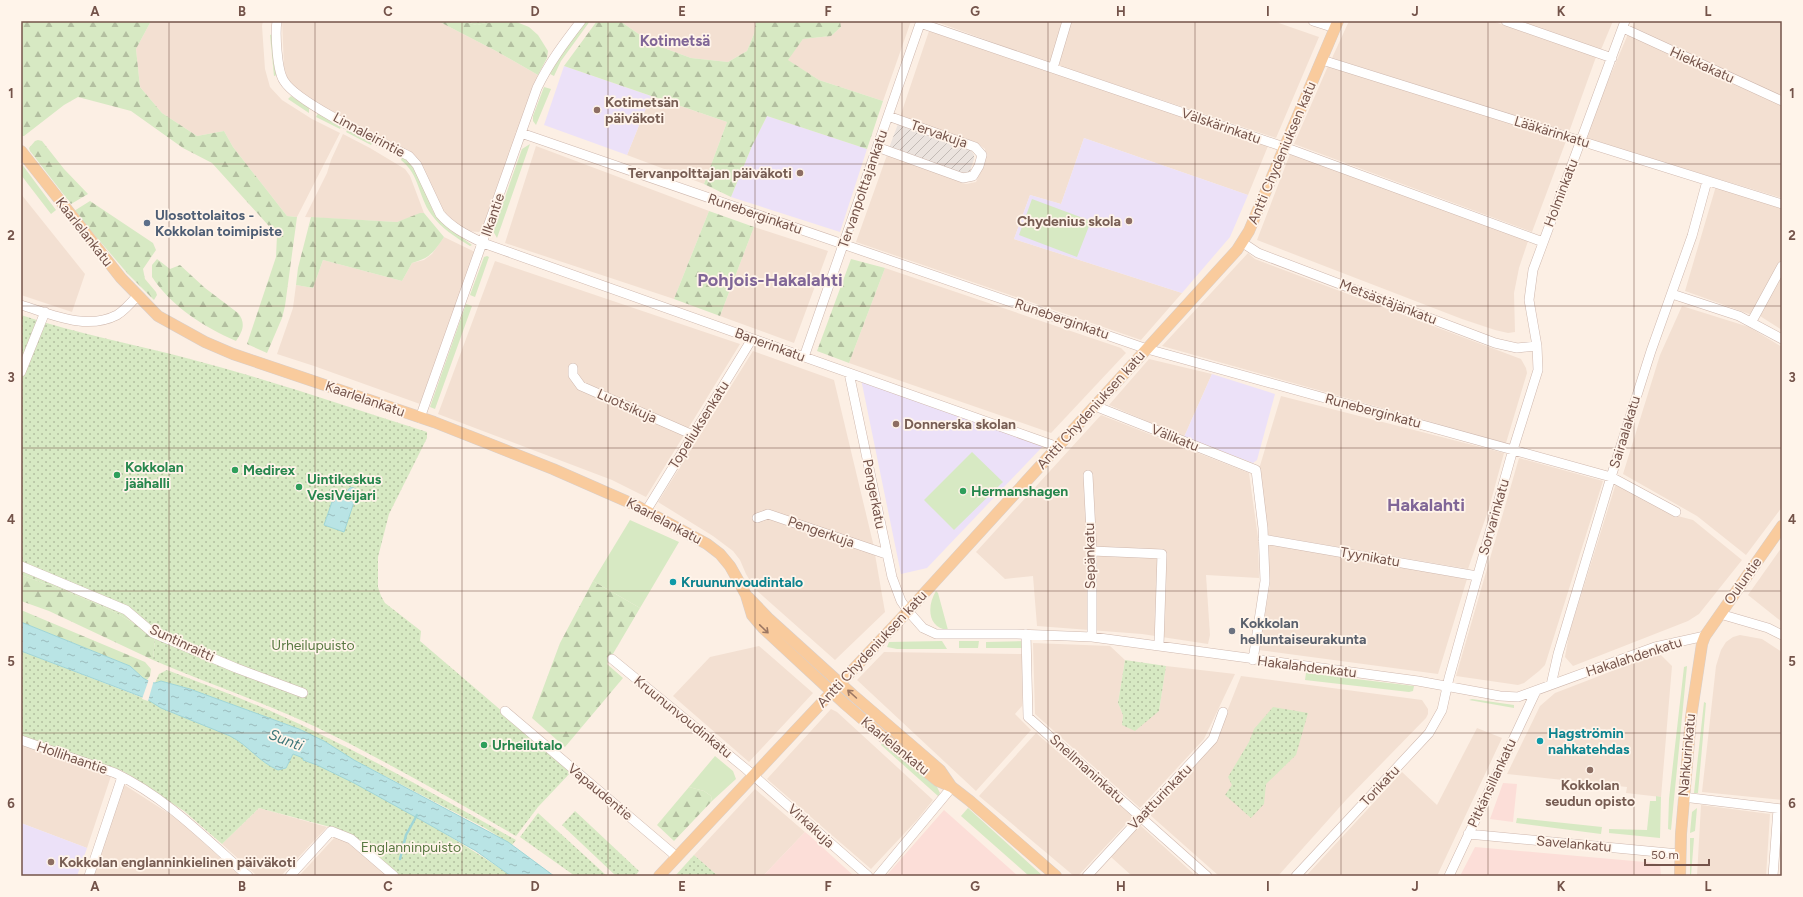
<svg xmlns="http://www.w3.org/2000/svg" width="1803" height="897" font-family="Figtree,sans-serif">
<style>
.residential{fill:#f3e0d2}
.commercial{fill:#fcded8}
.industrial{fill:url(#industrial-furrows)}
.education{fill:#ece1f8}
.grass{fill:#d7e9c3}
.forest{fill:url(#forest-firs)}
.park{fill:url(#park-dots)}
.water{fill:url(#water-ripples);stroke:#9fd5d6}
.pier{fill:#fcefe4}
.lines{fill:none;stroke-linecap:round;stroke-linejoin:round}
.stream{stroke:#9fd5d6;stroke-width:2.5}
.minor-casing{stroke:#cfb8ae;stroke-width:10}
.major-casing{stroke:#d8cfcc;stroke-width:12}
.minor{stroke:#fff;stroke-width:9}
.major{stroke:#f9cb9d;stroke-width:11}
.oneway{stroke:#9c7763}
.grid{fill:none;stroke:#74534a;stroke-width:1;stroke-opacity:0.55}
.education-dot{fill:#8d6e63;stroke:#fff4ea;stroke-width:1.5}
.service-dot{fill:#5c6f8a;stroke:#fff4ea;stroke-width:1.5}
.leisure-dot{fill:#2e9e5b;stroke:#fff4ea;stroke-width:1.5}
.culture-dot{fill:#0f9aa8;stroke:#fff4ea;stroke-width:1.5}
.worship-dot{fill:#6b7280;stroke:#fff4ea;stroke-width:1.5}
.labels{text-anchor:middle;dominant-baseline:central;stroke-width:3.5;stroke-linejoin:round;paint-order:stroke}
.street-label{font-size:14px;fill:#74534a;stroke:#fff4ea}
.education-label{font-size:14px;font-weight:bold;fill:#785e54;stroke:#fff4ea;text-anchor:start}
.service-label{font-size:14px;font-weight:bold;fill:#4e5e75;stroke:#fff4ea;text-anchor:start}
.leisure-label{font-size:14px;font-weight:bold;fill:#27864d;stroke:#fff4ea;text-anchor:start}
.culture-label{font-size:14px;font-weight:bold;fill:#0d838f;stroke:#fff4ea;text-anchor:start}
.worship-label{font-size:14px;font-weight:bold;fill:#5b616d;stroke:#fff4ea;text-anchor:start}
.park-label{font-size:14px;fill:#5a7942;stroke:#fff4ea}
.neighbourhood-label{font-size:15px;font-weight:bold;fill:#806697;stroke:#fff4ea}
.water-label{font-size:15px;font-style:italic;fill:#3e7779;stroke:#fff4ea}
.district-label{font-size:18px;font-weight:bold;fill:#806697;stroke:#fff4ea}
.neatline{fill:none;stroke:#74534a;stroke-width:1.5}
.grid-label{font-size:13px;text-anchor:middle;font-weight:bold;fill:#74534a}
</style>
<defs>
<pattern id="industrial-furrows" width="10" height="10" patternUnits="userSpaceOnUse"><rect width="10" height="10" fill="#ebe3de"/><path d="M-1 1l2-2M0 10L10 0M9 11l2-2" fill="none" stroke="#c3bbb6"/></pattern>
<pattern id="forest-firs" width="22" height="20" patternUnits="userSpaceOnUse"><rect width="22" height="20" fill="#d7e9c3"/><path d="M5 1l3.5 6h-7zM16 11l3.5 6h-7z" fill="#b3bfa0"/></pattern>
<pattern id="park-dots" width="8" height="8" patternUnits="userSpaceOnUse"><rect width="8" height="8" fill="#d7e9c3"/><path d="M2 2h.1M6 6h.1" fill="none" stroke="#b3bfa0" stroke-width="1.8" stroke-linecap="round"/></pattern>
<pattern id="water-ripples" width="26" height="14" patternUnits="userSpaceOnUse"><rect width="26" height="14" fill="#b9e4e5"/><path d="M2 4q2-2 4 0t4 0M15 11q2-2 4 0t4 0" fill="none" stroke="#9bbbbc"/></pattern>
</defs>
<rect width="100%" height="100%" fill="#fcefe4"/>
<path class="residential" d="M151 21H263L262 26 265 69 270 87 282 100 312 119 340 133 297 217 287 216 233 147 224 131 197 136 162 113 140 87 136 49Z
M282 21H438L496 51 538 75 483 229 479 232 467 231 457 225 443 213 421 163 411 153 336 114 294 87 287 78 284 66Z
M620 21H756L754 34 747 51 728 62 691 58 653 44Z
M840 21H911L883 101 819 80 787 60 803 39 831 36 841 27Z
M934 21H1063L1050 63Z
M1070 21H1273L1319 37 1276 138 1057 65Z
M1349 21H1492L1596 57 1569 132 1332 58Z
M1514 21H1613L1600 52Z
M1635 21H1782V97L1632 28Z
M929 31 1268 146 1248 195 1084 138 1061 204 1030 195 1014 239 1182 293 1141 340 856 242 887 155 966 184 976 182 985 163V149L976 142 900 117Z
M1628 34 1782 106V198L1586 139 1597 107Z
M1328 66 1566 141 1532 232 1294 144Z
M651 96 727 122 704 184 627 155Z
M343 134 370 148 405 169 410 176 424 213 397 222 305 217 327 173 331 160Z
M536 146 709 211 674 299 505 243Z
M1290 154 1528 241 1519 268 1514 293 1515 332 1508 333 1495 330 1462 319 1257 240Z
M1716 186 1782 209V260L1752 315 1685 291Z
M21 194 85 274 72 312 21 295Z
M754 227 828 251 794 343 720 316Z
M444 237 475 252 420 404 314 366 277 354 293 308 296 285 313 288 323 260 402 281 412 263 424 260 432 254Z
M1248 253 1255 259 1521 359 1526 368 1527 373 1506 443 1162 346Z
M495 261 740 344 646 497 612 480 438 414Z
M885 268 1121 348 1126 353 1051 433 849 363Z
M1782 274V330L1760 316Z
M1682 306 1749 327 1782 347V507L1746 555 1697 516 1623 474 1660 355Z
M753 351 834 380 873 543 885 612 835 660 755 589 746 574 740 560 733 551 713 536 658 502Z
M1149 359 1212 374 1184 437 1109 405Z
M1281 396 1504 453 1489 508 1468 569 1268 535 1259 469Z
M1101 415 1249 473 1258 538 1259 578 1206 575 1210 635 1208 644 1142 634 1037 626 1033 576 1005 579 976 552Z
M1519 458 1603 481 1545 665 1539 671 1524 683 1518 685 1456 676Z
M1616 483 1674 515 1693 520 1742 560 1699 614 1688 621 1573 666 1565 657 1569 634Z
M1267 544 1467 579 1438 674 1259 650 1270 584Z
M1782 547V622L1748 595Z
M1740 635 1762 639 1782 652V800L1702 792 1716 666 1721 650 1726 642 1733 637Z
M1033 643 1110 646 1125 660 1118 703 1123 715 1122 725 1159 711 1166 666 1235 674 1204 739 1140 808 1035 714Z
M759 646 813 693 749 762 673 696 710 657Z
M884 652 1023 654 1022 706 1015 714 1031 730 976 791 857 680Z
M1659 653 1672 666 1661 797 1626 793 1627 787 1507 774 1540 706 1555 693Z
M1241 676 1422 700 1428 709V714L1426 718 1346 800 1278 876H1219L1149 814 1188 774 1215 742Z
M831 709 837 712 933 800 917 820 871 869 767 779Z
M1477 728 1502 738 1437 876H1306L1402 772 1437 805Z
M1036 733 1131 815V819L1078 876H1074L979 796Z
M21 743 111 776 87 848 21 823Z
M123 784 179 820 240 876H94Z
M755 789 805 832 763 876H718L694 855Z
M1701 805 1770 814 1766 876H1697Z
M259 808 327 827 281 876H257L222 844Z
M1140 825 1196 876H1132L1111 857Z
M335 837 347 841 390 876H299Z"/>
<path class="commercial" d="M1503 783 1517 784 1513 822 1490 819Z
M944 810 1018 876H886Z
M805 832 810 836 854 876H763Z
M1475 847 1645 862 1660 864 1661 876H1460Z"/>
<path class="industrial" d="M898 124 971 150 974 155V159L970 171 964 174 889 148Z"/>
<path class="education" d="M564 66 651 96 627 155 544 125Z
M767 116 867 149 840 232 731 197 752 146Z
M1084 138 1248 195 1230 237 1182 293 1014 239 1030 195 1061 204Z
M1212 374 1275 394 1257 460 1253 463 1184 437Z
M861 379 1045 444 927 568 901 574Z
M21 823 87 848 77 876H21Z"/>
<path class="grass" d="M585 21H590L561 61 554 76 550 74 555 62Z
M273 34 277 75 274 76 270 35Z
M544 87 551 89 536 125 533 121V116Z
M291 96 309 108V113L288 99Z
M318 113 341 126 340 129 316 117Z
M348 129 373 142 371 145 346 132Z
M530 144 497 238 493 231 522 149Z
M402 157 409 161 418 173 433 211 453 231 472 245 470 246C455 237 441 228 431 214 418 196 420 175 401 160Z
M21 163 56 210 51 214 21 175Z
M1032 199 1091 221 1077 257 1019 235Z
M487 256 489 257 475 297 470 295 484 257Z
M466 304 472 306 435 409 430 407Z
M972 452 1003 482 954 530 924 500Z
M630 520 679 542 640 608 593 581Z
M936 591 938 593 948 630C927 628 927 605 936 591Z
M942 641 947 649H897L887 647 889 642Z
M959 641H979L978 648H959Z
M1025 641V648H986V642Z
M1687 666 1671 830 1668 829 1669 799 1684 667Z
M1306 673 1414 686 1413 691 1409 692 1305 680Z
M1472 699 1514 705V708L1469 700Z
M1704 702 1706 703 1698 793H1694Z
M883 742 892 747 937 787 940 793 938 796 881 745Z
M715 756 733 771 736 779 712 801 711 796 704 791 689 787Z
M1656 796 1661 797 1660 838 1609 833V829L1647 830 1650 801H1656Z
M968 808 1043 876H1029L961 816Z
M1697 808 1695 831 1690 833 1692 812Z
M1517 818 1602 827 1601 834 1516 823Z
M1690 838H1694L1691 876H1690Z"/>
<path class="forest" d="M21 21H151L136 49 140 87 162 113 197 136 224 131 233 147 287 216 297 217 285 306 282 318 267 353 247 344 276 257 277 235 212 163 183 148 131 111 78 97 64 105 24 136H21Z
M438 21H460L477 25 496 21H514L529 27 538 35 548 51 547 58 538 75 496 51Z
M597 21H620L653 44 691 58 728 62 747 51 754 34 756 21H840L841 27 831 36 803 39 788 60 819 80 883 101 867 149 767 116 752 146 731 197 704 184 727 122 564 66Z
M38 140 42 141 64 169 88 194 71 204 30 151 29 148 35 141Z
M90 201 153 243 156 250 143 269 145 279 156 292 157 295 154 300 128 274 74 211Z
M709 211 754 227 720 316 674 299Z
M420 213H424L444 237C434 252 430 258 412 263L402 281 323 260 313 288 296 285 298 268 311 217 397 222Z
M157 259 170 269 180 265 205 288 238 313C246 323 243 331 236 341 204 327 172 307 152 277V265Z
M851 259 885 268 849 363 817 351Z
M21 575C64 591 121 609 155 638L153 660 49 611 21 601Z
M593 581 640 608 607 664 623 678 565 747 532 718 560 643Z
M21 610 145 662 151 669 150 676 147 680 143 678 130 666 21 622Z
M689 787 704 791 711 796 712 801 674 841 657 825Z"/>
<path class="park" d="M460 21H496L477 25Z
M21 315C77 334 134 344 190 359 270 380 349 407 427 432V438L389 514 378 557V587L381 596 385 603 421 631 420 641 572 771 538 807 516 836C450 798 384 760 316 727 262 702 207 683 153 660L155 638C121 609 64 591 21 575Z
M21 651 151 701 161 708 230 736C248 745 259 762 278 770L286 768 293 754 304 758 303 760C334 771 363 787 391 803 432 826 473 849 511 876H400L351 834 334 828 259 808 222 844 184 811 121 770 111 776 21 743Z
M1125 660 1166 666 1159 711 1135 731 1122 725 1123 715 1118 703Z
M167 670C217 689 267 708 316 732 384 765 450 803 516 840L512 845 485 828 354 760 324 741 299 729 190 689 161 681 155 683 159 674Z
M1273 707 1308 713 1296 755 1266 784 1264 804 1251 818 1225 795 1232 785 1228 777 1249 742 1254 729Z
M575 811 639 871 635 876H616L562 825Z
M538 813 607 876H575L520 837Z
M694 855 718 876H675Z"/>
<path class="water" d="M347.5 492a4.5 4.5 0 1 1 9 0a4.5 4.5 0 1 1-9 0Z
M334 496 354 502 344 532 324 525Z
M21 622 130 666 143 678 150 682 155 683 161 681 190 689 299 729 324 741 354 760 508 842 554 876H511L476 851 421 820 354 783 317 765 303 760V758L293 754 286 768 278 770C259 762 248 745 230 736L161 708 145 698 21 651Z"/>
<path class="pier" d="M149 679 154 680 148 701 142 699Z"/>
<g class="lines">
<path class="stream" d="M400 859 406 835 417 815"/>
<defs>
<path id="minor" d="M277 21C275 33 277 71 284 81 297 103 383 143 409 156L417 165 440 214C452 228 467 235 483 243L1058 447
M1313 21 1335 28
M1506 21 1612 58
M920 23 1284 147 1543 242
M1623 28 1782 101
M1322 60 1782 204
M1053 68 1067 21
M521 133 1147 349 1611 477 1676 512
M877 147 963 178 973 176 979 166 982 155 975 147 888 116
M1243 243 1258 253 1495 343 1517 348 1537 346
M1672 294 1739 316 1782 339
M21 305C51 314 86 331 117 315 125 310 131 303 137 296
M1752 321 1782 266
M804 357 921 21
M573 368V375L581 386 693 435
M21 372 45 312
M849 373 892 577 901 601 908 611 923 628 936 634H1017L1092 637 1418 681 1500 696 1518 697 1655 647 1705 636
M1095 406 1256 470 1263 528 1265 581 1253 660
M420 418 537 88C549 63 564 43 581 21
M1088 475 1092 551V637
M646 511 752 339
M757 518 768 514 886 554
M1263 539 1477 576
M1092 551 1162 554 1159 645
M21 566 126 610 153 633 236 668 303 693
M1720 614 1768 628 1782 635
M1026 634 1028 717 1207 876
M612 659 746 769 868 876
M1551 685 1558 654 1611 477 1651 351 1692 236 1707 181
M505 711 677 857
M21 740 115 773C167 798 206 839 248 876
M1683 797 1782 809
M1468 834 1679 854
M89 876 122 777
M290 876 331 831 351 839 394 876
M878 876 952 787
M1087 876 1213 739 1223 712
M1296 876 1429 733 1442 710 1449 678 1512 453 1538 370 1537 346 1529 300 1533 270 1625 21
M1449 876 1536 691
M1773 876 1778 809"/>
<path id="major" d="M21 151 121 278 158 316 205 342 233 354 434 422 553 469 635 505 707 544 720 554 730 566 739 582 746 595 752 615 763 628 845 704 882 736 938 781 952 787 970 801 1056 876
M748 597 768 618 853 695 940 770 951 786
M659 876 908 611 1237 250 1249 231 1338 21
M1680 876 1681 834 1691 717 1702 644 1705 636 1782 526"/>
</defs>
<use href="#minor" class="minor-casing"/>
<use href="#major" class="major-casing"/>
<use href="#minor" class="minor"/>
<use href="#major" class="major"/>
</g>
<defs><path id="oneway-shaft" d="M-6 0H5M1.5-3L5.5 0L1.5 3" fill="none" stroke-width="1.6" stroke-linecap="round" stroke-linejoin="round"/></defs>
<g class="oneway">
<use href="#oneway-shaft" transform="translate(764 629) rotate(44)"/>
<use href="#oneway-shaft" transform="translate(852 694) rotate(-138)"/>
</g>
<path class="grid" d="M169 21V876M315 21V876M462 21V876M608 21V876M755 21V876M902 21V876M1048 21V876M1195 21V876M1341 21V876M1488 21V876M1634 21V876M21 164H1782M21 306H1782M21 448H1782M21 591H1782M21 733H1782"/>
<g class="education-dot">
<circle cx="597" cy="110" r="4"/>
<circle cx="800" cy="173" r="4"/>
<circle cx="1129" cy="221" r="4"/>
<circle cx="896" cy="424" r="4"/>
<circle cx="1590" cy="770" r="4"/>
<circle cx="51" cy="862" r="4"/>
</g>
<circle class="service-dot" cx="147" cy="223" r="4"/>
<g class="leisure-dot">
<circle cx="235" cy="470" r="4"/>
<circle cx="117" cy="475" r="4"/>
<circle cx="299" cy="487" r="4"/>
<circle cx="963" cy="491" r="4"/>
<circle cx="484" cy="745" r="4"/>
</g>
<g class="culture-dot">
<circle cx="673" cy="582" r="4"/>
<circle cx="1540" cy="741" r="4"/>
</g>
<circle class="worship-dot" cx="1232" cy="631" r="4"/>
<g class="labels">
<g class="street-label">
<text transform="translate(1702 65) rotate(24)">Hiekkakatu</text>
<text transform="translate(1221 126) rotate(19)">Välskärinkatu</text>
<text transform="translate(1552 132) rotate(17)">Lääkärinkatu</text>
<text transform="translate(939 134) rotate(19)">Tervakuja</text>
<text transform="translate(369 135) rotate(28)">Linnaleirintie</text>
<text transform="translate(1282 153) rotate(-67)">Antti Chydeniuksen katu</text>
<text transform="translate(863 189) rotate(-71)">Tervanpolttajankatu</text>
<text transform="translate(1561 193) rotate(-69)">Holminkatu</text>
<text transform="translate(755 214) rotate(19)">Runeberginkatu</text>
<text transform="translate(493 215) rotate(-71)">Ilkantie</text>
<text transform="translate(84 232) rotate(52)">Kaarlelankatu</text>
<text transform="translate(1388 302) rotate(21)">Metsästäjänkatu</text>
<text transform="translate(1062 319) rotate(19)">Runeberginkatu</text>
<text transform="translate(770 345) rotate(20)">Banerinkatu</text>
<text transform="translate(365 399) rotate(19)">Kaarlelankatu</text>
<text transform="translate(627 406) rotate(24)">Luotsikuja</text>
<text transform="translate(1091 410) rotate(-48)">Antti Chydeniuksen katu</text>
<text transform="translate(1373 411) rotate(15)">Runeberginkatu</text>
<text transform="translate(699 425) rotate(-58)">Topeliuksenkatu</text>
<text transform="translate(1625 432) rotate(-73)">Sairaalakatu</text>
<text transform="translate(1175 438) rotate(22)">Välikatu</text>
<text transform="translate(874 494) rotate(79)">Pengerkatu</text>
<text transform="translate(1494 517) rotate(-74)">Sorvarinkatu</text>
<text transform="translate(664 521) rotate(28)">Kaarlelankatu</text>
<text transform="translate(821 532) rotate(19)">Pengerkuja</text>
<text transform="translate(1090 556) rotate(-91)">Sepänkatu</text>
<text transform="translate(1370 557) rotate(10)">Tyynikatu</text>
<text transform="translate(1743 581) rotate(-55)">Ouluntie</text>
<text transform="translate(182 643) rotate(25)">Suntinraitti</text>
<text transform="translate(872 649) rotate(-47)">Antti Chydeniuksen katu</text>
<text transform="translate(1634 657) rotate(-18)">Hakalahdenkatu</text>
<text transform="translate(1307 667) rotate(7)">Hakalahdenkatu</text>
<text transform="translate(683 717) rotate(39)">Kruununvoudinkatu</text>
<text transform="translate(895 746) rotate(39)">Kaarlelankatu</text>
<text transform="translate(1687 755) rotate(-85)">Nahkurinkatu</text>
<text transform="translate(72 758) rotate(19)">Hollihaantie</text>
<text transform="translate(1087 769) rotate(42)">Snellmaninkatu</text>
<text transform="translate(1492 783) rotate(-65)">Pitkänsillankatu</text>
<text transform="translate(1380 786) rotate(-47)">Torikatu</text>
<text transform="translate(600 792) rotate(40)">Vapaudentie</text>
<text transform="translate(1160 797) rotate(-46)">Vaatturinkatu</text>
<text transform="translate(811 826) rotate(42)">Virkakuja</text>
<text transform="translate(1574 844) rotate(5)">Savelankatu</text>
</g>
<g class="education-label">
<text x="605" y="102">Kotimetsän<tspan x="605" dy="16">päiväkoti</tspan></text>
<text x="792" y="173" text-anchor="end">Tervanpolttajan päiväkoti</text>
<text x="1121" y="221" text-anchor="end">Chydenius skola</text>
<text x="904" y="424">Donnerska skolan</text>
<text x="1590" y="785" text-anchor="middle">Kokkolan<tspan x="1590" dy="16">seudun opisto</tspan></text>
<text x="59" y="862">Kokkolan englanninkielinen päiväkoti</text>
</g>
<g class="service-label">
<text x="155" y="215">Ulosottolaitos -<tspan x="155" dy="16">Kokkolan toimipiste</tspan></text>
</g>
<g class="leisure-label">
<text x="125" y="467">Kokkolan<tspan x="125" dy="16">jäähalli</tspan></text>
<text x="243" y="470">Medirex</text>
<text x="307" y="479">Uintikeskus<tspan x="307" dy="16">VesiVeijari</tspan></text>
<text x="971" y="491">Hermanshagen</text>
<text x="492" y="745">Urheilutalo</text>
</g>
<g class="culture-label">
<text x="681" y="582">Kruununvoudintalo</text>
<text x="1548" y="733">Hagströmin<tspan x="1548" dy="16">nahkatehdas</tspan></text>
</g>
<g class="worship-label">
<text x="1240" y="623">Kokkolan<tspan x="1240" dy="16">helluntaiseurakunta</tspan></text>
</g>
<g class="park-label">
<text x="313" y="645">Urheilupuisto</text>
<text x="411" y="847">Englanninpuisto</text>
</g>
<g class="neighbourhood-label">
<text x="675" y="41">Kotimetsä</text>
</g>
<g class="water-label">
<text transform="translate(286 740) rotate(21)">Sunti</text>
</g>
<g class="district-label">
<text x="770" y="280">Pohjois-Hakalahti</text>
<text x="1426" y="505">Hakalahti</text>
</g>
</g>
<rect width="1803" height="897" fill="none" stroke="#fff4ea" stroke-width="44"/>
<path d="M1645 859v6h64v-6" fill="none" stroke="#74534a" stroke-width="2"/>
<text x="1651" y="859" font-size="12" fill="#74534a" stroke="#fff4ea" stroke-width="3" paint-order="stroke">50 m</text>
<rect x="22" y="22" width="1759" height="853" class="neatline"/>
<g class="grid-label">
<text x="95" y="16">A</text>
<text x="242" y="16">B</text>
<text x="388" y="16">C</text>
<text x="535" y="16">D</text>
<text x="682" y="16">E</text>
<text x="828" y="16">F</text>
<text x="975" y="16">G</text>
<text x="1121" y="16">H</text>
<text x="1268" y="16">I</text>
<text x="1415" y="16">J</text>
<text x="1561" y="16">K</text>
<text x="1708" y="16">L</text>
<text x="11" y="98">1</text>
<text x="1792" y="98">1</text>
<text x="11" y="240">2</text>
<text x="1792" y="240">2</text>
<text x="11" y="382">3</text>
<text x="1792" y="382">3</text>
<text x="11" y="524">4</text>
<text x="1792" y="524">4</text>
<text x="11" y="666">5</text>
<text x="1792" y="666">5</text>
<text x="11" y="808">6</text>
<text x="1792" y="808">6</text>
<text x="95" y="891">A</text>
<text x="242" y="891">B</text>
<text x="388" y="891">C</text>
<text x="535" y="891">D</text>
<text x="682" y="891">E</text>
<text x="828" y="891">F</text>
<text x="975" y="891">G</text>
<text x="1121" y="891">H</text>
<text x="1268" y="891">I</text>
<text x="1415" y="891">J</text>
<text x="1561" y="891">K</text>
<text x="1708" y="891">L</text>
</g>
</svg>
